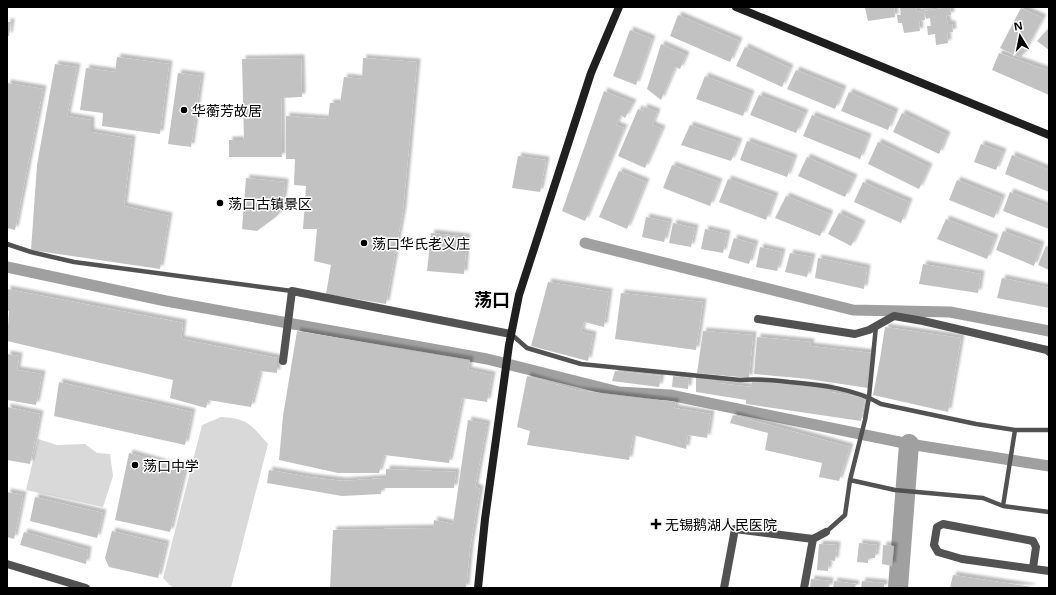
<svg xmlns="http://www.w3.org/2000/svg" width="1056" height="595" font-family="'Open Sans','Noto Sans SC',sans-serif">
<style>
.green{fill:#d9d9d9}
.lines{fill:none;stroke-linecap:round;stroke-linejoin:round}
.canal{stroke:#a0a0a0;stroke-width:11}
.river{stroke:#a0a0a0;stroke-width:20}
.building{fill:#c2c2c2;filter:url(#shadow)}
.lane{stroke:#525252;stroke-width:4.5}
.street{stroke:#525252;stroke-width:8}
.secondary{stroke:#1f1f1f;stroke-width:8}
.poi-dot{fill:#000;stroke:#fff;stroke-width:1.5}
.labels{text-anchor:middle;dominant-baseline:central;stroke-width:3;stroke-linejoin:round;paint-order:stroke}
.poi-label{font-size:14px;fill:#000;stroke:#fff;text-anchor:start}
.district-label{font-size:18px;font-weight:bold;fill:#000;stroke:#fff}
</style>
<defs>
<filter id="shadow"><feDropShadow dx="3.5" dy="-3.5" stdDeviation="1" flood-color="#0004"/></filter>
</defs>
<rect width="100%" height="100%" fill="#fff"/>
<path class="green" d="M221 417C248 418 251 425 268 444L231 588H173L163 578 202 425Z
M38 439 57 445 85 444 97 453 110 454 113 476 103 507 26 490Z"/>
<g class="lines">
<path class="canal" d="M585 243 853 310 950 312 1049 331
M7 267 166 301 487 359 619 392 670 395 909 444 1049 466"/>
<path class="river" d="M898 588 909 444"/>
</g>
<path class="building" d="M870 7H894L895 17 868 21 865 8Z
M900 7H916L917 12 924 11 925 20 919 21 920 31 904 33 902 23H898L897 15H901Z
M950 7 951 15 946 16 948 24H952L953 32 947 33 948 43 936 45 935 34 928 35 927 26H931L930 18 926 19 924 11Z
M1021 8 1043 18 1021 58 1000 48Z
M678 15 739 41 730 62 670 36Z
M7 22H11L9 36H7Z
M1049 28V50L1037 41Z
M630 30 652 39 636 85 613 76Z
M661 44 686 55 680 69 675 67 661 100 647 89Z
M745 47 790 68 782 87 736 66Z
M999 53 1049 71V95L992 70Z
M117 57 169 64 160 134 102 126 103 113 80 110 86 68 115 72Z
M301 58 302 97 281 98 282 157H229V140H244L242 59Z
M363 58 417 62 403 210 386 304 326 294 331 265 314 261 317 229H303L306 186 294 185 295 159H286V116L328 119 330 103H340L344 77 362 79Z
M55 64 77 67 67 116 91 120V132L132 139 124 206 169 216 160 269 31 250 37 165Z
M796 70 843 89 835 109 787 89Z
M178 73 201 76 191 147 168 144Z
M705 76 751 94 743 116 696 99Z
M7 83 43 89 15 230 7 228Z
M604 91 633 103 625 118 621 115 616 125 624 128 585 221 562 211Z
M849 92 895 112 888 130 841 111Z
M759 95 805 113 796 133 750 115Z
M644 107 657 112 652 125 662 129 645 168 618 156 638 109 643 111Z
M902 113 947 135 939 154 893 132Z
M812 115 868 137 860 159 803 136Z
M690 125 739 142 731 161 681 145Z
M747 141 794 158 787 177 740 160Z
M878 142 929 167 919 189 868 164Z
M981 144 1003 152 996 170 974 162Z
M1012 155 1049 170V192L1005 174Z
M518 156 546 160 540 192 512 188Z
M807 157 854 178 845 197 798 176Z
M672 165 719 182 710 206 663 188Z
M619 171 646 182 627 229 599 217Z
M246 178 285 182 282 208 277 216 257 231 242 229Z
M728 179 775 196 766 220 719 202Z
M957 180 1002 198 994 218 949 200Z
M863 182 909 202 901 223 854 202Z
M1010 192 1049 207V229L1003 211Z
M786 196 830 214 820 236 775 218Z
M839 213 862 224 851 246 828 234Z
M646 217 669 222 664 242 642 237Z
M946 219 995 238 987 259 937 239Z
M673 223 695 228 691 247 669 243Z
M705 229 727 234 723 253 701 249Z
M1003 231 1041 245 1034 266 996 250Z
M431 233 467 237 464 274 427 271Z
M734 238 755 244 749 264 728 258Z
M1046 246 1049 247V270L1038 265Z
M760 247 782 252 777 271 756 267Z
M790 253 812 257 807 277 785 272Z
M818 258 867 268 864 289 815 278Z
M923 264 981 274 978 293 919 284Z
M1002 278 1049 288V308L997 298Z
M548 282 609 292 604 327 584 322 581 332 593 335 588 361 531 346Z
M7 289 183 323 181 339 277 358V373L260 371 251 407 208 400 206 408 170 398 173 380 7 341 9 311 7 310Z
M621 293 703 302 696 350 615 339Z
M885 327 961 338 948 412 873 395 880 359Z
M297 331 470 360 468 370 492 375 487 402 462 398 449 463 384 455 379 473H338L279 460 283 416Z
M703 331 753 335 749 378 697 373Z
M757 337 811 342 810 346 872 353 868 388 808 379 754 374Z
M7 354 19 356 17 370 42 374 36 405 7 400Z
M615 371 661 376 659 387 612 381Z
M527 376 576 390 676 402 674 408 711 414 707 438 688 435 686 449 633 435 629 460 527 445 530 431 517 427Z
M673 376 689 378 688 389 672 387Z
M696 377 717 379V383L751 387 752 381 830 388V392L865 398 861 421 746 404V400L696 392Z
M59 382 192 412 185 445 54 416Z
M7 407 40 414 30 464 7 460Z
M733 415 850 447 839 481 819 477 822 463 765 450 768 433 730 423Z
M468 420 487 424 475 487 480 489 470 548 466 588H330L333 530 433 528 434 520 453 524Z
M129 453 185 469 170 532 115 520Z
M386 469 456 472 454 488H382L381 494 342 496 267 483 269 470 309 477 343 481 386 478Z
M7 492 23 495 14 539 7 537Z
M35 497 103 513 97 538 30 521Z
M112 531 166 544 158 578 109 567 105 558Z
M24 532 88 550 86 564 20 545Z
M859 543 877 545 875 558H868V563L857 562Z
M819 544 837 545 835 561 829 560 828 571 817 570Z
M883 545 894 546 892 566 882 564Z
M953 575 1032 587V588H950Z
M811 579 830 581 829 588H810Z
M834 581 856 584 855 588H833Z
M862 581 884 583V588H861Z"/>
<g class="lines">
<path class="lane" d="M7 244 31 252 74 262 292 291
M511 334 527 348 581 364 740 380C757 379 773 380 789 382 821 385 853 388 881 404L976 424 1015 430H1049
M850 480 895 490 983 498 1003 506 1049 512
M1003 506 1015 430
M826 532 845 515 850 480 865 420 869 397 876 326"/>
<path class="street" d="M758 319 855 334 869 330 894 316 923 321 1047 350 1049 352
M283 361 292 291 511 334
M7 564 86 588
M1033 568 1036 547 1033 541 943 524 937 527 934 545 938 552 962 559 1049 571
M724 588 735 529 813 539
M804 588 813 539 826 532"/>
<path class="secondary" d="M736 7 1049 135
M478 588 485 519 509 345 519 295 591 73 619 7"/>
</g>
<g class="poi-dot">
<circle cx="184" cy="110" r="4"/>
<circle cx="220" cy="203" r="4"/>
<circle cx="364" cy="243" r="4"/>
<circle cx="135" cy="465" r="4"/>
<path d="M654 518h4v4h4v4h-4v4h-4v-4h-4v-4h4z"/>
</g>
<g class="labels">
<g class="poi-label">
<text x="192" y="110">华蘅芳故居</text>
<text x="228" y="203">荡口古镇景区</text>
<text x="372" y="243">荡口华氏老义庄</text>
<text x="143" y="465">荡口中学</text>
<text x="665" y="524">无锡鹅湖人民医院</text>
</g>
<g class="district-label">
<text x="492" y="299">荡口</text>
</g>
</g>
<rect width="1056" height="595" fill="none" stroke="#000000" stroke-width="16"/>
<g transform="translate(1020 36) rotate(350)" stroke="#ffffff" stroke-width="3" paint-order="stroke">
<path d="M0-3L7 15L0 10L-7 15Z" fill="#000000"/>
<text y="-6" font-size="11" font-weight="bold" text-anchor="middle" fill="#000000">N</text>
</g>
</svg>
